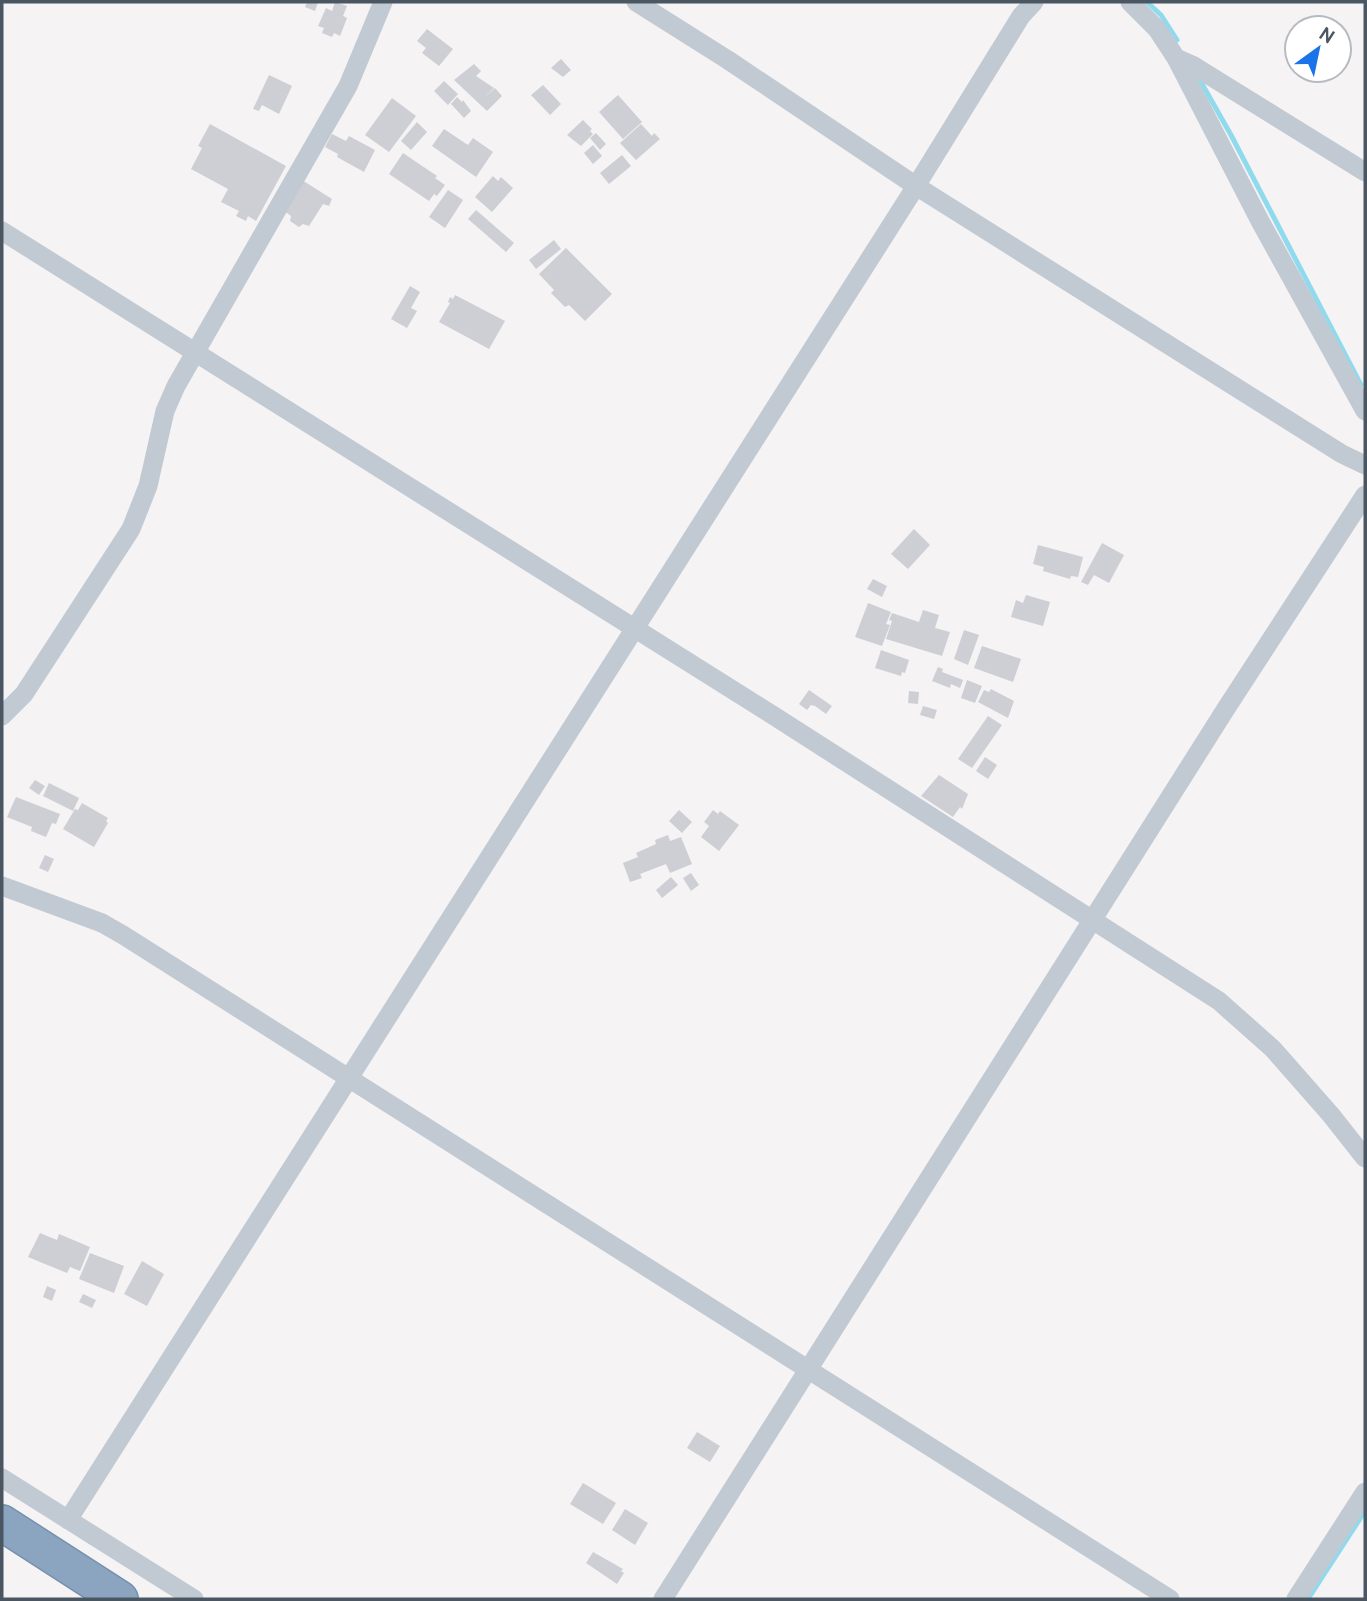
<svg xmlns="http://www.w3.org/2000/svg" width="1367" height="1601" font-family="Cabin,sans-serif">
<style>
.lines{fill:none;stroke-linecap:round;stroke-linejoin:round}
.stream{stroke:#90daee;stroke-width:5}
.building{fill:#cdcfd5}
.highway-casing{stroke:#7690ad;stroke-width:38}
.street{stroke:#c1cad2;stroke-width:19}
.highway{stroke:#8ba5c1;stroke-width:35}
</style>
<rect width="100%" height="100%" fill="#f5f3f3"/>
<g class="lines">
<path class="stream" d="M1147 2 1161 15 1177 40
M1197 75 1231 135 1361 385
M1308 1599 1365 1511"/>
</g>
<path class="building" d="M307 2H318L315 11 305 7Z
M335 2 347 6 343 16 347 18 340 36 334 33 332 37 322 33 324 28 318 26 326 8 332 11Z
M427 29 453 49 439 66 422 53 426 48 417 41Z
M561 59 571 70 563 77 551 68Z
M474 64 481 71 476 76 494 88 484 98 495 88 502 96 487 111 454 80Z
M269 75 292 86 279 114 262 105 259 111 253 109Z
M444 81 458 94 448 105 434 91Z
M543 85 561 104 550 115 531 95Z
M618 95 642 122 623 139 599 112Z
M457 97 462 102 463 100 471 111 464 118 451 104Z
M392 98 416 116 389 152 365 135Z
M583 120 592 129 590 131 593 134 581 146 567 135Z
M417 122 427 132 411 150 401 141Z
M210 124 286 166 256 221 248 216 246 221 236 216 239 211 221 202 228 189 191 169 202 148 198 146Z
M641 124 652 136 654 133 660 139 636 160 620 143Z
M444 129 468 145 473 138 493 152 476 177 432 146Z
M596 133 606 144 600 150 590 138Z
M332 134 346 141 349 136 375 150 364 172 337 157 338 154 325 147Z
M593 145 602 156 593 164 584 153Z
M403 153 437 176 435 178 445 185 437 196 434 194 429 201 389 174Z
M622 155 631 166 609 184 600 173Z
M493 176 498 181 501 177 513 188 492 212 475 197Z
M302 180 332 199 329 206 323 204 309 226 303 224 299 227 290 221 291 216 284 211Z
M448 190 463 200 445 228 429 217Z
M476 210 514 243 506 252 468 219Z
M554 240 561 249 536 269 529 260Z
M566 248 612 294 585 321 569 305 565 307 551 293 554 290 539 274Z
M410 286 420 292 411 308 417 311 407 328 391 319Z
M455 295 505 321 489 349 439 322 450 303 448 302 450 297 453 299Z
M914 529 930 545 908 569 891 554Z
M1102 543 1124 555 1109 583 1094 575 1088 585 1081 582Z
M1038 545 1083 557 1078 577 1071 576 1070 579 1043 571 1044 567 1033 564Z
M873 579 887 586 882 597 867 589Z
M1026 595 1050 602 1043 626 1011 617 1016 600 1023 603Z
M868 603 891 612 886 624 890 625 882 646 855 637Z
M923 610 939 615 935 628 950 632 942 656 886 639 892 621 889 620 892 613 919 622Z
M964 630 979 635 968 665 954 659Z
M982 646 1021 659 1013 682 974 668Z
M881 650 909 660 905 673 902 672 901 676 875 668Z
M938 667 943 669 942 672 963 680 960 688 951 684 950 688 932 681Z
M967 680 982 686 975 703 961 698Z
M991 689 1014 701 1008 718 978 702 984 690 989 692Z
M809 690 832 706 826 714 815 706 811 705 807 710 799 704Z
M909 691 919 692 918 704 908 703Z
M923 706 937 710 934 719 920 715Z
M988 716 1002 725 972 768 958 759Z
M985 757 997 765 988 779 976 771Z
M939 775 968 794 962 809 960 807 953 817 921 796Z
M35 780 45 786 39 795 29 788Z
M49 783 79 798 73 811 43 796Z
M16 797 60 814 56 824 52 823 46 837 31 831 32 827 7 817Z
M82 803 108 818 106 821 108 823 94 847 63 829 75 809 78 810Z
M679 810 692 822 682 833 669 821Z
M713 810 718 814 720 811 739 825 719 851 701 837 709 826 704 822Z
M668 835 670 841 681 837 692 864 670 873 666 864 640 874 642 878 630 882 623 863 638 857 636 853 656 844 655 840Z
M45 855 54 859 48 872 39 868Z
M691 873 699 885 691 891 683 878Z
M671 877 678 885 662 898 656 890Z
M40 1233 57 1240 59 1234 90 1247 80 1271 70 1267 67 1273 28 1257Z
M90 1253 124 1266 114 1293 79 1279Z
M142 1261 164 1274 147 1306 124 1294Z
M47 1286 56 1290 52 1301 43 1297Z
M83 1294 96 1300 92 1308 79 1302Z
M697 1432 720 1446 710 1462 687 1448Z
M583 1483 616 1503 603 1524 570 1504Z
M625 1509 648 1523 635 1545 612 1530Z
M593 1552 623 1569 621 1571 624 1573 617 1584 586 1563Z"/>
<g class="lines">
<defs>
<path id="highway" d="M2 1523 120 1599"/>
</defs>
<use href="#highway" class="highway-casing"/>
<path class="street" d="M636 2 728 60 916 186 1342 454 1365 465
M1130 2 1157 29 1176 58 1260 221 1365 411
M1176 58 1194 66 1365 172
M2 231 771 714 1219 1001 1273 1049 1331 1115 1365 1158
M2 716 24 694 131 529 148 486 165 411 176 386 348 86 383 2
M2 886 102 923 123 935 1170 1599
M2 1478 194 1599
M68 1520 916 186 1021 16 1034 2
M663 1599 1227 707 1365 495
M1296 1599 1365 1492"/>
<use href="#highway" class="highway"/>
</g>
<rect width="1367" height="1601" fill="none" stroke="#4a5661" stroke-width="7"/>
<g transform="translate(1318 49) rotate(33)"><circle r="33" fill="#ffffff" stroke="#b7bbc0" stroke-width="2"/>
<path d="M0-5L12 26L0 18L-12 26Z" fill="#1a73e8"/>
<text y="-10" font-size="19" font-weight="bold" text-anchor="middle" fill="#4a5661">N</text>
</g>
</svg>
